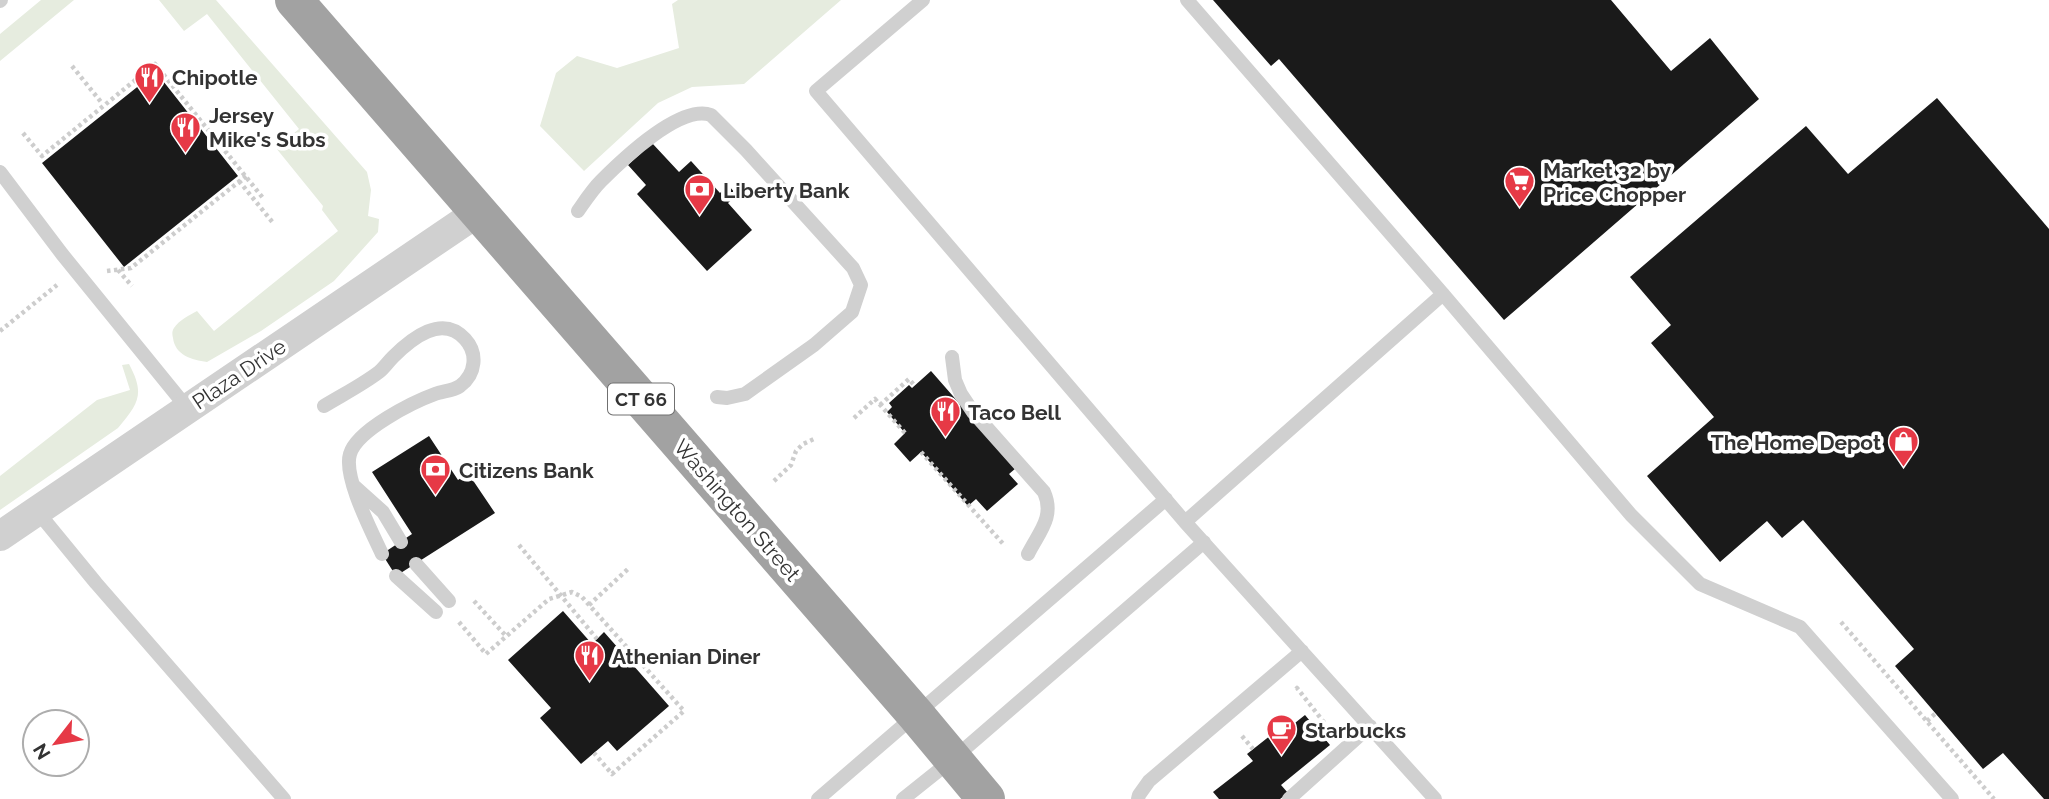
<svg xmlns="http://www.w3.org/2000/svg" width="2049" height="799" font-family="Raleway,sans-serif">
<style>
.green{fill:#e6ecdf}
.building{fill:#1a1a1a}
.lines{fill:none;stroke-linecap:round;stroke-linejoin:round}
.path{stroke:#cdcdcd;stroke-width:4.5;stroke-dasharray:3.5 3.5;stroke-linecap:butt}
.service{stroke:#d0d0d0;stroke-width:14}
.minor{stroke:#d0d0d0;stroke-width:30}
.trunk{stroke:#a2a2a2;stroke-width:38}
.labels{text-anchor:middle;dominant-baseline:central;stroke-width:7;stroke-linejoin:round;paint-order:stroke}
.shield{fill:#fff;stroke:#707070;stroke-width:2}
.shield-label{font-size:19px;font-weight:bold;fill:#333}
.poi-label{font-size:21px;font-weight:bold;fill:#333;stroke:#fff;text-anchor:start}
.street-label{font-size:21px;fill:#333;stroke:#fff}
</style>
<rect width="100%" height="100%" fill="#fff"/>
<path class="green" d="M41 0H74L0 61V34Z
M159 0H216L367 172 371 190 368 216 379 219 378 232 334 281 261 331 207 362C192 360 175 355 173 338 172 334 172 331 174 328 179 320 190 315 197 311L214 331 338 231 322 210 323 206 276 148 299 129 207 14 184 31Z
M678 0H841L744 84 692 87 658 103 584 171 540 126 556 73 577 56 617 68 679 48 672 4Z
M129 364C145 394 139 403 118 428L0 510V476L97 400 130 390 122 365Z"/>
<path class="building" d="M1213 0H1611L1671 71 1710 38 1759 99 1504 320 1279 59 1271 66Z
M156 72 238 176 124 267 42 163Z
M1937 98 2049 229V799H2044L2003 753 1983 769 1895 666 1914 649 1803 520 1782 538 1767 521 1720 562 1647 476 1714 417 1651 343 1671 325 1630 277 1806 126 1848 174Z
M652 143 679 172 691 161 720 193 728 185 737 195 728 203 752 230 707 271 637 194 646 185 628 165Z
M931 371 1016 468 1009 474 1018 484 987 511 976 499 968 506 921 452 910 462 894 444 905 433 887 412 892 407 889 403 909 385 912 388Z
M429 436 458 480 468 473 495 513 396 576 382 554 412 534 372 472Z
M563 611 592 644 604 632 669 706 617 751 608 741 581 764 540 718 551 708 508 660Z
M1305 715 1330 745 1281 785 1288 793 1280 799H1219L1213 792 1253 761 1247 754 1276 731 1281 734Z"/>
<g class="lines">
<path class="path" d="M72 66 101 102
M23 133 42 156 155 64 263 198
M239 181 274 224
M118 270 132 286
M107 271 131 268 246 176
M0 331 57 285
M880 405 909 379 914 385
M854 418 875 399 905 433
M921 452 1005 546
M774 481 791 465 796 451 803 444 814 439
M519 545 597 639
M474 601 506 636
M589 605 629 568
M459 622 486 654 549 599 572 592 582 597 684 711 612 774 594 753
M1841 622 1994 799
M1296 689 1297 688 1326 725
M1927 721 1936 713
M1242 736 1253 749"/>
<path class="service" d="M923 0 816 91 1185 522 1435 799
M1187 0 1443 294 1631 515 1700 584 1800 627 1952 799
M0 1 1 0
M0 172 62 254 188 409
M578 211C585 201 592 190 601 181 622 160 680 104 711 115L746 150 853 268 861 285 852 312 814 345 745 394 727 398 717 397
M952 357 955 380 961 394 973 412 1044 492C1055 517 1039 532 1028 554
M324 406C342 395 362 385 379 372 384 368 388 362 393 357 412 338 442 314 465 339 478 353 476 374 460 386 453 391 443 391 435 394 413 402 357 430 350 454 343 477 372 532 382 554
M354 486 383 512 401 542
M37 511 96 583 284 799
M1185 522 1443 294
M416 564 449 601
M396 576 436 612
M818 799 1166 499
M903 799 953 759 1204 542
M1138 799 1139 795 1149 781 1302 651
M1289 799 1370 726"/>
<path class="minor" d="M0 536 478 212"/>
<path class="trunk" d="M294 0 916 715 986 799"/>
</g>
<defs>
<symbol id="restaurant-pin" viewBox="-11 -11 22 30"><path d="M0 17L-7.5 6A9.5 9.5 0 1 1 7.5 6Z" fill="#e63946" stroke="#fff"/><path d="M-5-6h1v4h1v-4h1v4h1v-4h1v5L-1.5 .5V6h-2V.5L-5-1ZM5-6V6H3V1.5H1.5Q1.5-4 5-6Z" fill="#fff"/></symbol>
<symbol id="supermarket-pin" viewBox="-11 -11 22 30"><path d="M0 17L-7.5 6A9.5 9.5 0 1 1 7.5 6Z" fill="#e63946" stroke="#fff"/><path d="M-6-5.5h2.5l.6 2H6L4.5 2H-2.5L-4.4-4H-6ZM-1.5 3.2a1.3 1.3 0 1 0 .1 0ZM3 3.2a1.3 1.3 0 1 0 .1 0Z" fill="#fff"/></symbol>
<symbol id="bank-pin" viewBox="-11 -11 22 30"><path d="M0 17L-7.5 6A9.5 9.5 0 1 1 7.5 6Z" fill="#e63946" stroke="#fff"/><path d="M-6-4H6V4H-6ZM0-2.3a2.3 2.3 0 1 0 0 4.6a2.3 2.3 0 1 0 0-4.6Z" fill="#fff"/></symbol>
<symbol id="shop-pin" viewBox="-11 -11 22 30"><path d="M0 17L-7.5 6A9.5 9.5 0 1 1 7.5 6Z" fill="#e63946" stroke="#fff"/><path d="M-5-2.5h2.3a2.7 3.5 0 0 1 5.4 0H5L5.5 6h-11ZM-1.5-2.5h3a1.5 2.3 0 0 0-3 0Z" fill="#fff"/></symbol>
<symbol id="cafe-pin" viewBox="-11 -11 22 30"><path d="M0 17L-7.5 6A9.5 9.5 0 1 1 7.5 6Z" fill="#e63946" stroke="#fff"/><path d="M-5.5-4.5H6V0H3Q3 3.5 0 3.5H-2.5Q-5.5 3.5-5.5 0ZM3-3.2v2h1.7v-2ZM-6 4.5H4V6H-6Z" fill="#fff"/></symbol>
</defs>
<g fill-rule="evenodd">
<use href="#restaurant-pin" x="132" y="60" width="35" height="47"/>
<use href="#restaurant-pin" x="168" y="110" width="35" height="47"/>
<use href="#supermarket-pin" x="1502" y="164" width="35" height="47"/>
<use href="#bank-pin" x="682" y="172" width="35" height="47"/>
<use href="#restaurant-pin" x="928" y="394" width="35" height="47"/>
<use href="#shop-pin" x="1886" y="424" width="35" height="47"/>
<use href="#bank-pin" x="418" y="452" width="35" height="47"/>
<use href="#restaurant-pin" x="572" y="638" width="35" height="47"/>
<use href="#cafe-pin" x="1264" y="712" width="35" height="47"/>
</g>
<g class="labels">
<rect class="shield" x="608" y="383.5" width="66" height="31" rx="5"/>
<g class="shield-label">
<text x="641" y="399">CT 66</text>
</g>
<g class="poi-label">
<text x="172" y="77">Chipotle</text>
<text x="209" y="115">Jersey<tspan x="209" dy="24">Mike's Subs</tspan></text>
<text x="1543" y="170">Market 32 by<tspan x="1543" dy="24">Price Chopper</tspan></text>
<text x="723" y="190">Liberty Bank</text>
<text x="968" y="412">Taco Bell</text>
<text x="1881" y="442" text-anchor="end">The Home Depot</text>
<text x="459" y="470">Citizens Bank</text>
<text x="612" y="656">Athenian Diner</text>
<text x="1305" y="730">Starbucks</text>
</g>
<g class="street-label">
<text transform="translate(239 374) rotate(-34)">Plaza Drive</text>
<text transform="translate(737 510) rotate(49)">Washington Street</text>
</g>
</g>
<g transform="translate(56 743) rotate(239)"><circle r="33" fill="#ffffff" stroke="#adadad" stroke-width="2"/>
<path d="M0-5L12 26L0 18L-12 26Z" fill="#e63946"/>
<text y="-10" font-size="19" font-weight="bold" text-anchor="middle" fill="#333333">N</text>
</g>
</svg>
